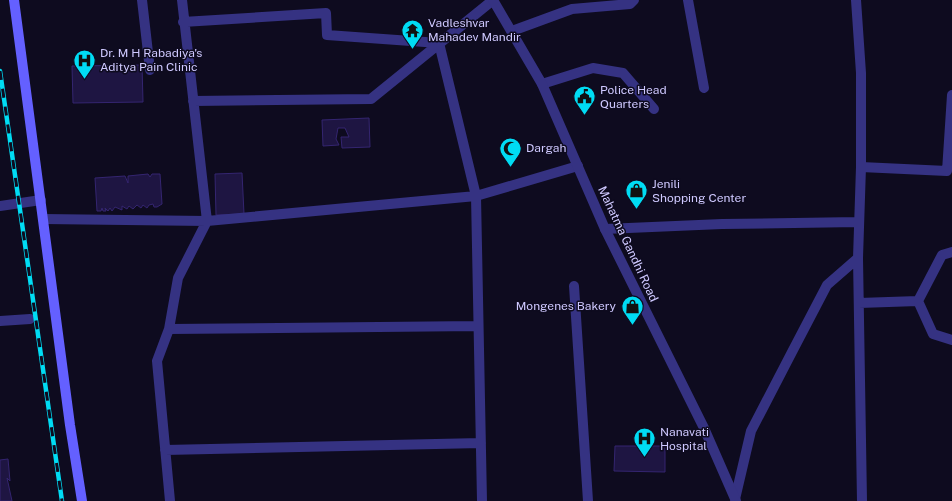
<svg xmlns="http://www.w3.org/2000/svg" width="952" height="501" font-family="'Public Sans',sans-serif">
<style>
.building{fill:#1e1542;stroke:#342570}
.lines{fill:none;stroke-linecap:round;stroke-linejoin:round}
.minor{stroke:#353282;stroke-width:10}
.tertiary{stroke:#353282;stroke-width:10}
.secondary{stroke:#6460ff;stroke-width:10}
.rail-casing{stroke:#00dcf4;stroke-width:4.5}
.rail{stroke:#0e0b1f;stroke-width:3;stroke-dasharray:9;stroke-linecap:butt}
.labels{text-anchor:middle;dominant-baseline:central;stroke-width:3;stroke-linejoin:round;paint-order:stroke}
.poi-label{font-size:12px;fill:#cfc9ff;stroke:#0e0b1f;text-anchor:start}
.street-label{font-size:12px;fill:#cfc9ff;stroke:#0e0b1f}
</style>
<rect width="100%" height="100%" fill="#0e0b1f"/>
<path class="building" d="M142 65 143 102 73 103 72 66Z
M369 118 370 147 342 148 341 137H349L345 128H338L336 139 339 145 323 146 322 120Z
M242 173 244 214 216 215 215 174Z
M148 174 150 177 152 174H160L162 204 157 207H154L153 204 149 205 147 208 143 205 141 208 137 205 133 209 129 206 127 209 122 206V210L115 207 112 211 110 208 108 211 105 208 106 211H103L102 208 101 211H97L95 178 125 176 128 183V176Z
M615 446H665V472L614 471Z
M8 459 10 481 7 478 12 501H0V460Z"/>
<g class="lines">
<path class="minor" d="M142 0 150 70
M688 0 704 88
M856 0 861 73V167L858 258 862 501
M183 22 326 13 327 35 439 43 476 196 482 501
M512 31 572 9 630 4 634 0
M542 84 593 68 623 73 654 109
M193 101 371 99 493 0
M861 167 947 171 952 95
M0 206 41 200
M43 219 207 221 476 196 578 166
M605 229 722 224 858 222
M574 286 588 501
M918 301 942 255 952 252
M859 303 918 301 933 334 952 340
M0 321 30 319
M169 329 478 326
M165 450 481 443
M735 499 751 431 792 352 827 285 858 258
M170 501 157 361 169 329 178 278 207 221 182 0"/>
<path class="tertiary" d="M493 0 542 84 605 229 704 428 736 501"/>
<path class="secondary" d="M14 0 70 425 82 501"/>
<defs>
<path id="rail" d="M0 71 62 501"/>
</defs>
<use href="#rail" class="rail-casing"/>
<use href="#rail" class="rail"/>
</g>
<defs>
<symbol id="temple-pin" viewBox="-11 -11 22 30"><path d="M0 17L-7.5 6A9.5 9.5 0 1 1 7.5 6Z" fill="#00dcf4" stroke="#0e0b1f"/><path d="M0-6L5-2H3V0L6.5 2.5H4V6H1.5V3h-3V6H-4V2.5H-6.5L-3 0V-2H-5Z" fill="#111"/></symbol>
<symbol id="hospital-pin" viewBox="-11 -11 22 30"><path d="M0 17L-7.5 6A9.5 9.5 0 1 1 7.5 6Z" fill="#00dcf4" stroke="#0e0b1f"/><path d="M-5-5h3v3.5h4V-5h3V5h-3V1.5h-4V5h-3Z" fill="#111"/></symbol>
<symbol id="civic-pin" viewBox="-11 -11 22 30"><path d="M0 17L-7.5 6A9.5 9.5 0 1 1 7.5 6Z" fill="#00dcf4" stroke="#0e0b1f"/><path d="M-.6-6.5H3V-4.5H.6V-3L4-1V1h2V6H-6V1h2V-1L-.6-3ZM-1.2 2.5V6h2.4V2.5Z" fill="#111"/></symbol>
<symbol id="mosque-pin" viewBox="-11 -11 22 30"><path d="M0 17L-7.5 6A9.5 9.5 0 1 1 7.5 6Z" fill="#00dcf4" stroke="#0e0b1f"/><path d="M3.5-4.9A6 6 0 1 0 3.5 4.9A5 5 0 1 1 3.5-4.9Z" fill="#111"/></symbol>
<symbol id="shop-pin" viewBox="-11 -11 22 30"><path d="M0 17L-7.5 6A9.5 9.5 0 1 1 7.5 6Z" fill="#00dcf4" stroke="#0e0b1f"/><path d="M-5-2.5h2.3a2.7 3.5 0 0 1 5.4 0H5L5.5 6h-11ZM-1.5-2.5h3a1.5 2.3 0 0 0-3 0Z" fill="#111"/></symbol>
</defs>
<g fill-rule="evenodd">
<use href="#temple-pin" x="400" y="18" width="25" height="34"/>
<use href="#hospital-pin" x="72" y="48" width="25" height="34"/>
<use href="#civic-pin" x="572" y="84" width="25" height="34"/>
<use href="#mosque-pin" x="498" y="136" width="25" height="34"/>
<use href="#shop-pin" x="624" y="178" width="25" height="34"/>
<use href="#shop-pin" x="620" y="294" width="25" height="34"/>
<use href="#hospital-pin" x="632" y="426" width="25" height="34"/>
</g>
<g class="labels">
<g class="poi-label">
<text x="428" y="23">Vadleshvar<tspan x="428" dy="14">Mahadev Mandir</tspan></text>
<text x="100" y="53">Dr. M H Rabadiya's<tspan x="100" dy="14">Aditya Pain Clinic</tspan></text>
<text x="600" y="90">Police Head<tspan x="600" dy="14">Quarters</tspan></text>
<text x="526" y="148">Dargah</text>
<text x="652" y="184">Jenili<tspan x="652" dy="14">Shopping Center</tspan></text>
<text x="616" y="306" text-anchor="end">Mongenes Bakery</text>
<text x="660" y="432">Nanavati<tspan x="660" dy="14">Hospital</tspan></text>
</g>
<g class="street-label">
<text transform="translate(628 244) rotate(65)">Mahatma Gandhi Road</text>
</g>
</g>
</svg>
